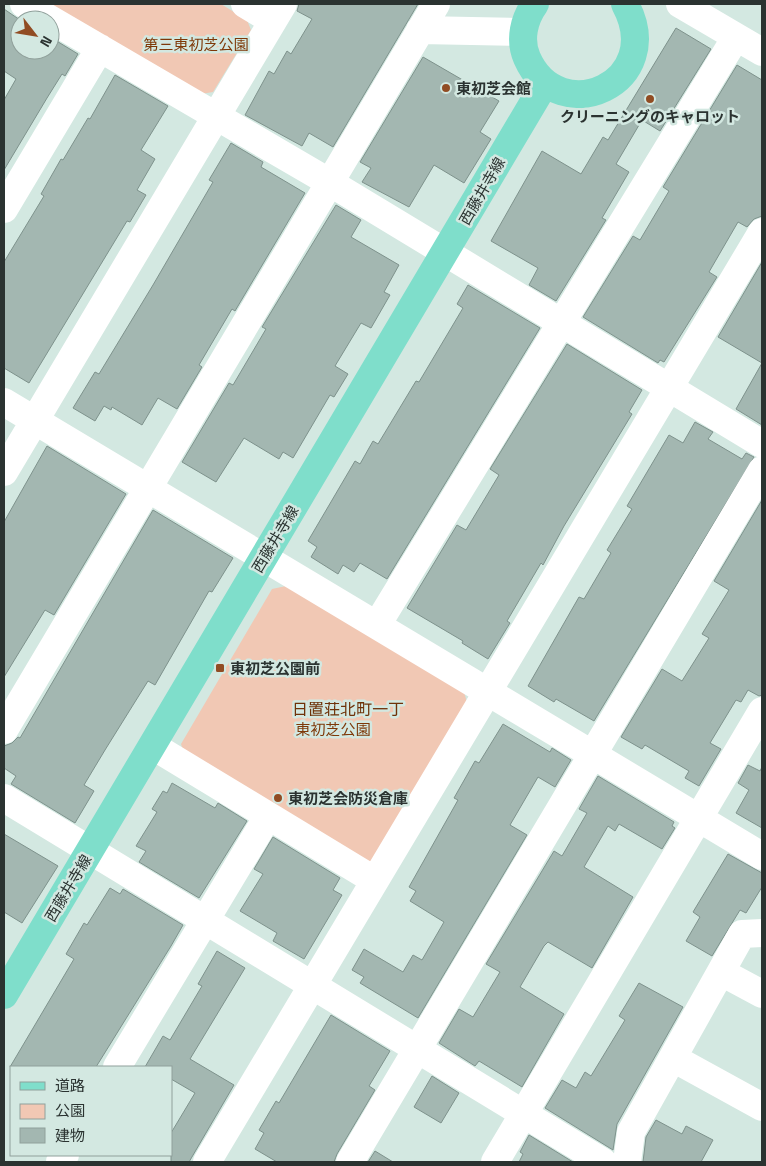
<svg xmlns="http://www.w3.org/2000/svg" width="766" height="1166" font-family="'Space Grotesk','Noto Sans JP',sans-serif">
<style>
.green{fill:#f1c8b4}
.building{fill:#a3b7b1;stroke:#7e928c}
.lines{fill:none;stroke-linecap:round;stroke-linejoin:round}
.minor{stroke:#fff;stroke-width:28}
.major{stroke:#7fdecb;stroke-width:28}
.poi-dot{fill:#914c23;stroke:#d3e8e1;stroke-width:2}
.labels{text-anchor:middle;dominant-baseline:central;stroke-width:5;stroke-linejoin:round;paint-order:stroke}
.park-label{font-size:15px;fill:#7e3808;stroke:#d3e8e1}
.poi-label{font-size:15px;font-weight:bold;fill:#2b3331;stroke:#d3e8e1;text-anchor:start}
.street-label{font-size:15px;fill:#2b3331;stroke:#d3e8e1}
.neighbourhood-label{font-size:16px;fill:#6f3209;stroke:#d3e8e1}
</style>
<rect width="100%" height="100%" fill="#d3e8e1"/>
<path class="green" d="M48 4H221L247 20 251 30 213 92 201 94Z
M286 586 464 692 468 706 373 863 365 865 185 756 181 744 272 589Z"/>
<path class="building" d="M299 4H418L333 147 309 133 302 146 245 115 269 71 274 74 287 51 291 54 312 19 297 11Z
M4 9 20 20V50H50V37L78 54 65 76 62 74 47 98 4 170V100L16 79 4 71Z
M676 28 711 49 660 131 642 120 616 164 629 172 602 218 606 220 556 301 529 285 538 268 491 241 542 151 581 174 603 137 608 140Z
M423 57 499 101 480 132 491 139 464 183 434 165 409 207 362 182 371 168 360 162Z
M737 65 762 80V216L754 219 747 227 738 222 709 272 717 277 664 362 660 360 658 363 583 317 633 236 640 240 669 191 663 187Z
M115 75 168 106 141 150 155 159 137 190 146 195 130 222 127 221 29 383 4 368V262L44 196 41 194 61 159 63 160 88 118 90 119Z
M231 143 263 162 261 167 305 193 235 311 232 309 199 365 202 367 177 409 158 398 142 425 112 407 111 410 104 406 95 421 73 408 95 372 99 374 153 285 213 182 209 180Z
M336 205 361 220 351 237 399 265 384 292 390 295 371 328 361 323 335 366 348 374 334 397 330 395 293 458 283 452 279 459 244 438 216 482 182 462 229 383 233 385 266 329 262 327Z
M762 262V363L718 337Z
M468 285 540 328 387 579 360 563 354 572 343 565 338 574 311 557 317 547 308 541 355 461 360 464 373 441 378 444 416 381 419 382 463 308 457 304Z
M567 344 642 390 629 412 632 414 564 526 543 565 541 563 507 621 510 623 488 659 462 643 463 641 407 608 457 525 466 530 499 475 490 469Z
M762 363V425L736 409Z
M695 422 713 432 708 439 742 459 746 453 754 457 594 721 556 699 554 702 528 686 579 597 584 599 611 553 607 550 632 509 627 506 669 435 683 443Z
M47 446 126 494 54 615 45 610 4 677V522Z
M762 500V695L759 696 748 690 741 702 736 700 710 743 721 749 699 786 685 778 689 771 645 745 642 749 621 737 662 669 682 681 709 638 702 634 729 590 714 581Z
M153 510 233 558 212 592 209 591 155 685 148 681 105 750 84 785 94 791 75 823 11 784 16 776 4 768V746L12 743 18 737 20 738Z
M503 724 550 752 552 748 571 760 555 787 538 777 510 825 527 835 418 1018 360 983 364 977 352 970 364 949 403 972 413 955 422 960 444 922 410 901 416 891 409 887 458 800 454 798 475 761 479 763Z
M748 765 760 771 762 767V828L736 813 749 790 738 783Z
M598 776 674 822 672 826 675 828 662 849 619 824 615 831 608 826 584 867 633 897 592 968 548 942 544 946 520 987 564 1014 522 1087 479 1061 475 1066 439 1043 459 1009 473 1017 500 972 486 964 554 851 562 856 587 813 579 809Z
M172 783 215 808 218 803 247 821 199 898 139 862 146 851 136 846 157 812 152 809 163 791 167 793Z
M4 834 58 866 22 923 4 912Z
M273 837 340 878 333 890 342 895 304 959 273 941 277 933 240 911 263 874 254 869Z
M728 854 762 873V887L746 913 740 910 712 956 686 941 700 917 693 912Z
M110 888 120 894 123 889 183 925 171 946 96 1067H10L74 959 66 954 84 923 87 925Z
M217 951 245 968 190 1059 234 1085 189 1162H171V1133L195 1093 171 1079V1067H145L163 1036 170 1040 202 986 198 984Z
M639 983 683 1007 617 1124 613 1150 545 1108 562 1080 576 1088 585 1072 591 1076 625 1020 619 1016Z
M331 1015 390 1051 369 1086 375 1090 337 1154 334 1162H277L255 1149 264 1133 259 1130 276 1101 279 1103Z
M432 1076 459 1093 441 1123 414 1107Z
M656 1120 682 1134 686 1126 713 1140 701 1162H643L646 1137Z
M529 1135 573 1162H519L523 1154 520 1152Z
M375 1151 393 1162H368Z"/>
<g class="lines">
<path class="minor" d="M24 4 329 182 762 444
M245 4 273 21
M680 4 762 52
M420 30 523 32
M4 209 100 48
M4 402 762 856
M4 472 283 4
M377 625 736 37
M4 730 436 4
M153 746 374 880
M4 798 603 1162
M721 972 762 994
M673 1058 762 1107
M117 1067 268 816
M60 1162 65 1155
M207 1162C390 851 579 543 762 232
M350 1162 762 470
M495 1162 762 711
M627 1162 631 1132 742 934 762 933"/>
<path class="major" d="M535 4C524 19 519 40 527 58 559 131 668 83 625 4
M4 995 545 83"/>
</g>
<g class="poi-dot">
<circle cx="446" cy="88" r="5"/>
<circle cx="650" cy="99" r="5"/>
<rect x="215" y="663" width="10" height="10" rx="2.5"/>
<circle cx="278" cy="798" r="5"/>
</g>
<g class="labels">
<g class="park-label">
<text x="196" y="44">第三東初芝公園</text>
<text x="333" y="729">東初芝公園</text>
</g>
<g class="poi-label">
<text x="456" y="88">東初芝会館</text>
<text x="650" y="116" text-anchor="middle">クリーニングのキャロット</text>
<text x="230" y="668">東初芝公園前</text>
<text x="288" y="798">東初芝会防災倉庫</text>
</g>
<g class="street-label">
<text transform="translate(482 191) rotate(-60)">西藤井寺線</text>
<text transform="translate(275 539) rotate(-59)">西藤井寺線</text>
<text transform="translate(68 888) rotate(-59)">西藤井寺線</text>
</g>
<g class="neighbourhood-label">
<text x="348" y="709">日置荘北町一丁</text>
</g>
</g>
<rect width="766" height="1166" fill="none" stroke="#2b3331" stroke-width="10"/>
<rect x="10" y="1066" width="162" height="90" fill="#d3e8e1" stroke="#90a09b"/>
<rect x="20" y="1082" width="25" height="8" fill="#7fdecb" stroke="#90a09b"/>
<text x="55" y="1091" font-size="15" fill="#2b3331">道路</text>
<rect x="20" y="1104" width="25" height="15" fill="#f1c8b4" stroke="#90a09b"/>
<text x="55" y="1116" font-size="15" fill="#2b3331">公園</text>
<rect x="20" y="1128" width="25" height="15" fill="#a3b7b1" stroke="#90a09b"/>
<text x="55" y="1141" font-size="15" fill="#2b3331">建物</text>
<g transform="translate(35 35) rotate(121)"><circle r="24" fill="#d3e8e1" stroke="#90a09b"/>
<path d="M0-4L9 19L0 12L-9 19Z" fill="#914c23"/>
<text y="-8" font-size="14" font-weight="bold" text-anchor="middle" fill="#2b3331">N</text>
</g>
</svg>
